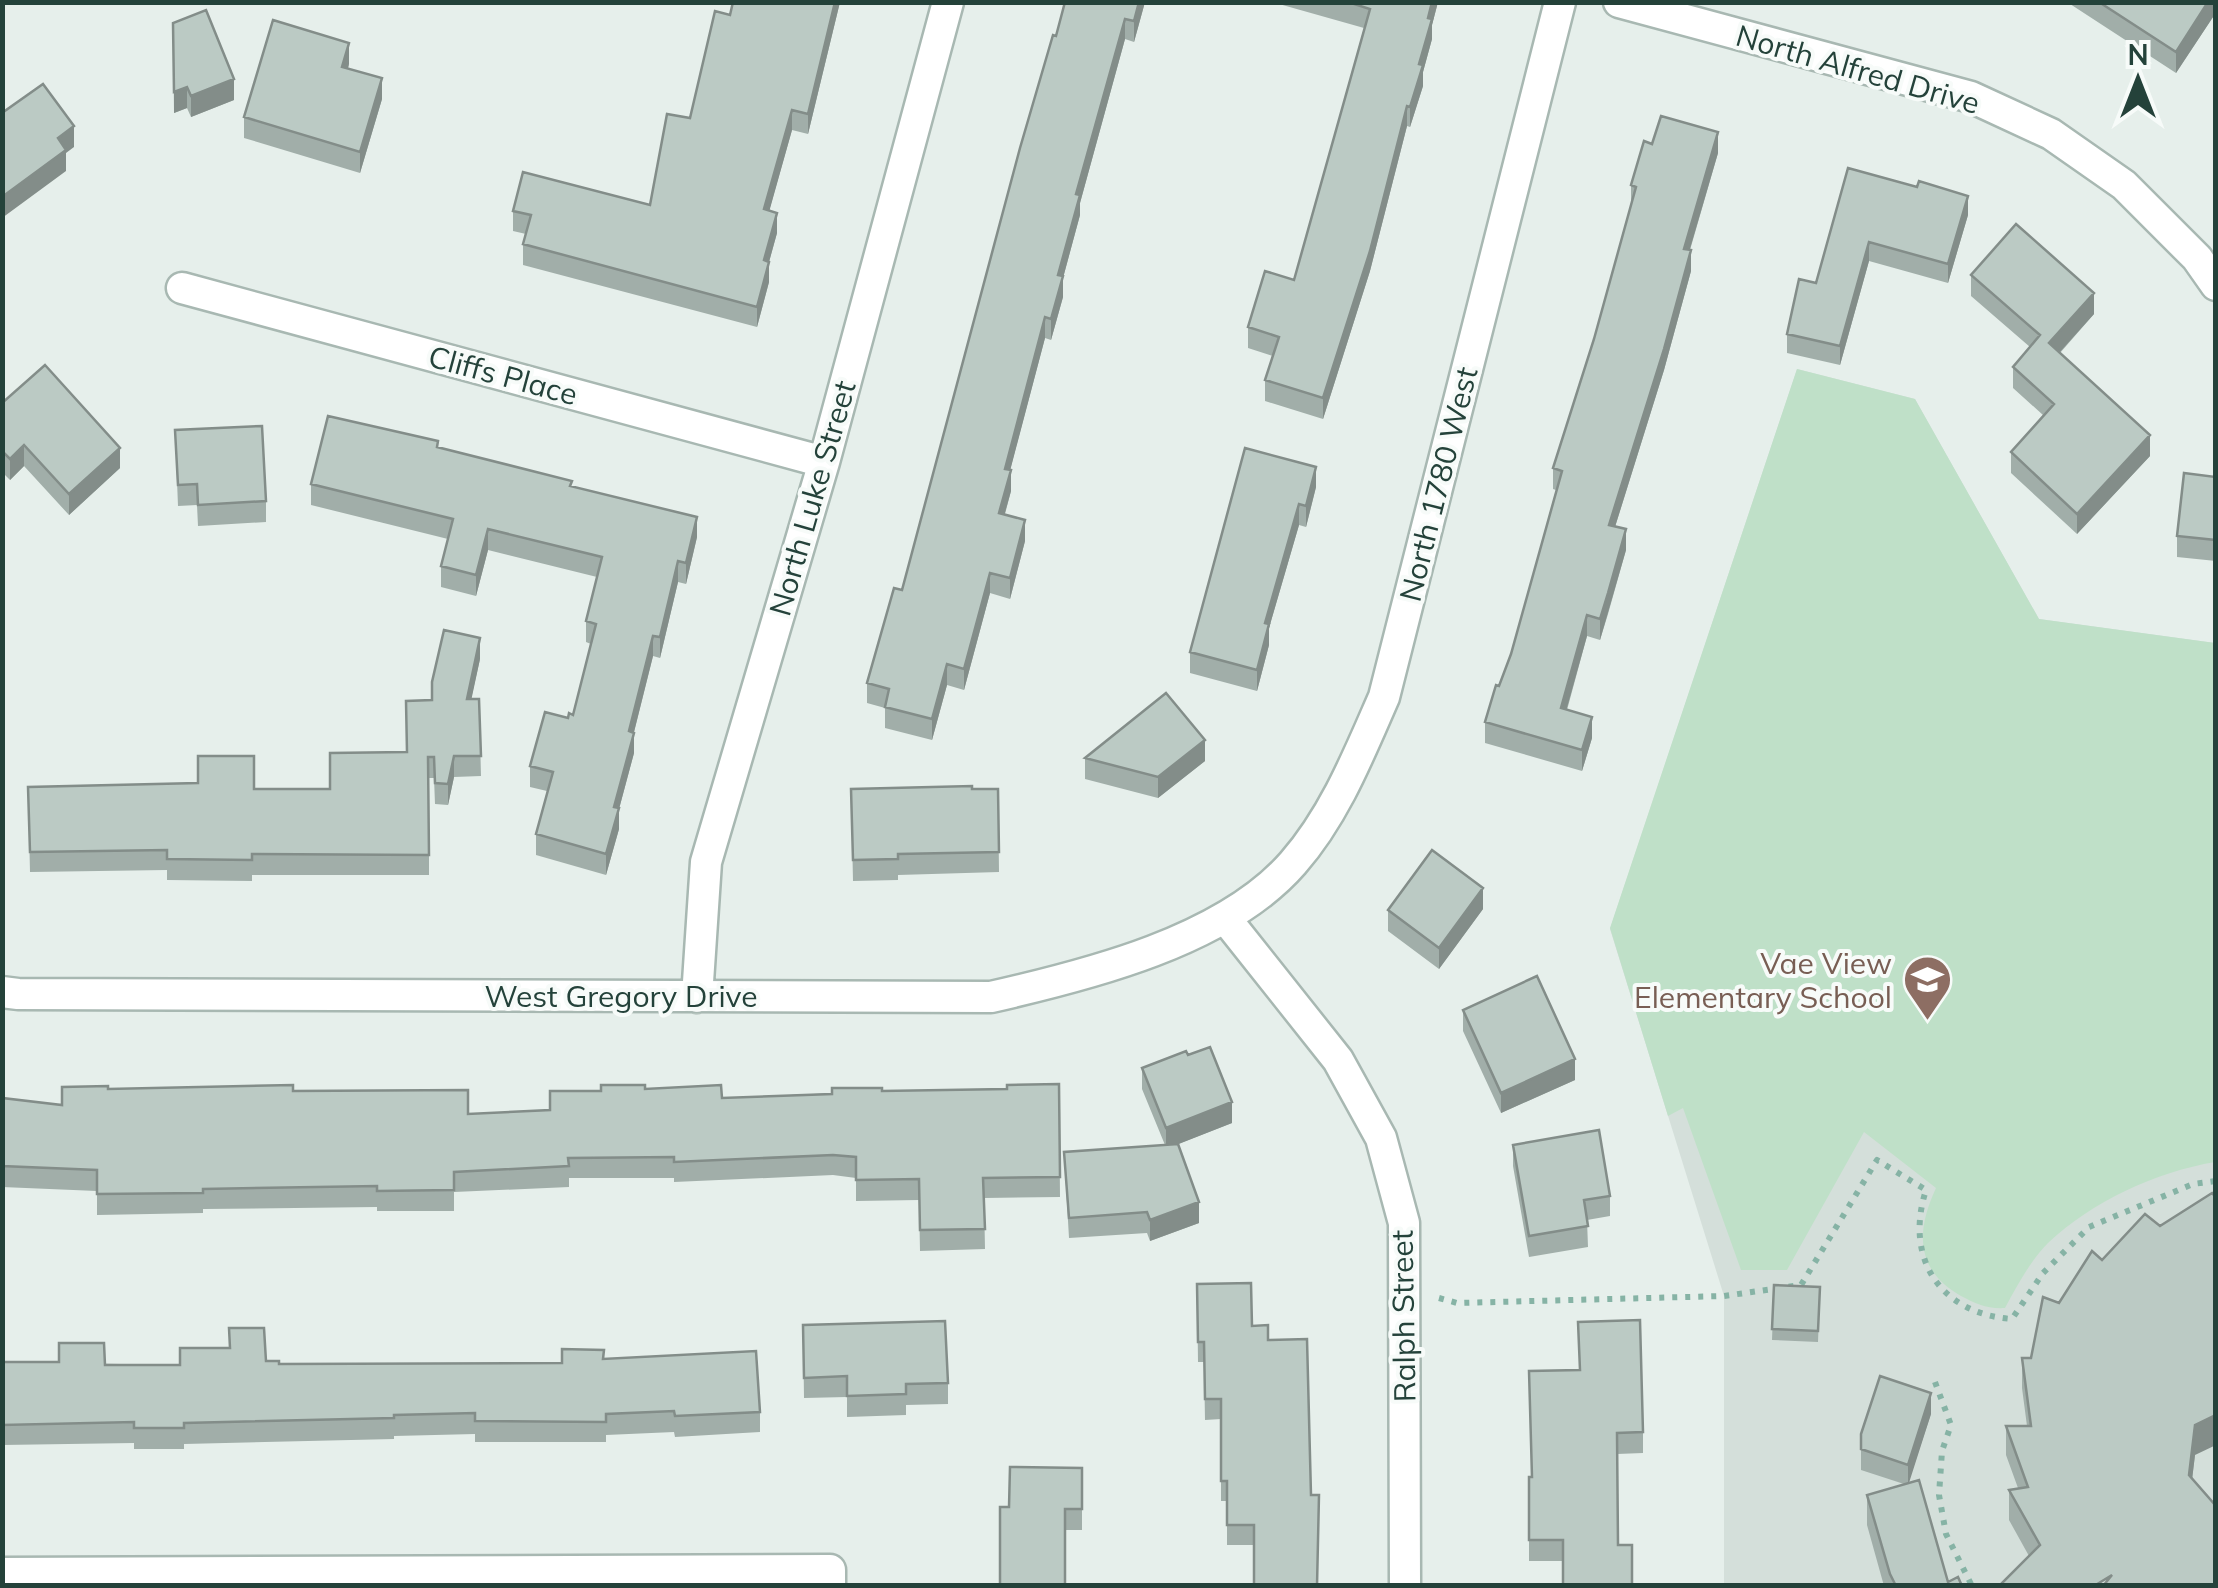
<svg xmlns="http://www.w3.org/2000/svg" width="2218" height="1588" font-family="Mulish,sans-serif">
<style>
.built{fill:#d4dfda}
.green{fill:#bfe0c8}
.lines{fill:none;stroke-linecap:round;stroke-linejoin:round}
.street-casing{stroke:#a8b8b2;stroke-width:35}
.path{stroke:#86b3a5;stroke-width:6;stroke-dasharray:5 8;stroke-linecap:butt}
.street{stroke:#fff;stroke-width:30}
.wall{fill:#a1aea9}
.shaded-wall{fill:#838d89}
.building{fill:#bbcac4;stroke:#838d89;stroke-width:2.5}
.labels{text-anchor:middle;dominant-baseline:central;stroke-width:8;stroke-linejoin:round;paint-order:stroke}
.street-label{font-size:30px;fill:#24423a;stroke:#f7fbf9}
.education-label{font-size:30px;fill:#785e54;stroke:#f7fbf9;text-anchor:end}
</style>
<rect width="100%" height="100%" fill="#e6efeb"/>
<path class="built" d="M1797 369 1915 399 2039 619 2215 643V1585H1724V1296L1610 929Z"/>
<path class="green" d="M1797 369 1915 399 2039 619 2215 643V1162C2156 1172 2093 1201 2048 1243 2030 1261 2017 1286 2005 1308 1987 1309 1976 1304 1961 1296 1915 1270 1916 1231 1936 1188L1864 1132 1787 1270H1741L1683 1108 1668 1116 1610 928Z"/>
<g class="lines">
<defs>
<path id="street" d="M1619 2 1971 97 2051 134 2124 185 2197 258 2216 285
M182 288 824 462
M1226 919 1338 1060 1381 1138 1404 1223 1405 1586
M2 992 18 994 991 997C1088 975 1225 941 1293 863 1335 815 1359 754 1384 697L1560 2
M697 997 706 862 824 462 948 2
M2 1573 830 1570V1586"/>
</defs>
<use href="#street" class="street-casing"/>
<path class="path" d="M1439 1298 1457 1303 1724 1296 1801 1285 1877 1160 1926 1190C1904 1258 1940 1314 2012 1319L2043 1273 2089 1227 2193 1184 2216 1181
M1935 1382 1951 1425 1942 1451 1939 1495 1946 1534 1972 1586"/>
<use href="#street" class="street"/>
</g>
<path class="wall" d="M733 2H840L808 134 792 130 769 211 777 233 769 262V282L757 327 523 265V244L526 234 513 231V211L650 205 690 118 730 15Z
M1145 2 1134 42 1125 39 1080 203V215L1063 278V297L1051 340 1045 338 1010 470 1011 491 1005 514 1025 541 1010 599 990 593 964 690 947 685 932 740 885 728V708L867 703V683L902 590 1056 36Z
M1279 2H1438L1432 25V39L1423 72V86L1410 127 1407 126 1370 271 1323 419 1265 401V380L1273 356 1248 348V327L1294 280 1364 28 1279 4Z
M2067 2H2213V17L2176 73Z
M173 23 234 100 191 117 187 108 174 113Z
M349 64 348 69 382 99 360 173 244 138V117Z
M1652 144 1718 153 1690 250 1691 271 1664 370 1615 527 1626 550 1608 614 1600 640 1587 636 1567 710 1592 738 1582 771 1485 743V722L1511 654 1556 490 1553 489V468L1594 339 1631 203V185Z
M1848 168 1968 215 1948 283 1869 261 1840 365 1787 353V334L1816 283Z
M1971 275 2094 314 2060 353 2150 456 2077 534 2011 473V452L2043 415 2013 388V367L2030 347 1971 296Z
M2 403 120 468 69 515 24 466 10 480 2 472Z
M175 430 266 501V522L198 526 197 505 178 506Z
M438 447 572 486 697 537 686 584 678 582 660 658 653 656 634 732V753L619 809V829L606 875 536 855V834L547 791 530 787V766L568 718 573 715 591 644 586 642V621L597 577 488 550 476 596 441 587V566L448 539 311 505V484Z
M1245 448 1316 487 1306 527 1299 525 1269 628V645L1257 691 1190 673V652Z
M2216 477V561L2177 557V536Z
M480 659 471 699H479L481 776 454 777 448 805 435 804 434 778H429V875H252V881L167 880V870L30 872 28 787 330 789 407 752 432 700Z
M1085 758 1205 761 1158 798 1085 779Z
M851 789H998L999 872 898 875V880L853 881Z
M1483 909 1439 969 1388 931V910Z
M1463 1010 1575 1080 1501 1113 1463 1031Z
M1142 1068 1232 1123 1178 1144 1199 1223 1150 1241 1147 1233 1069 1238 1064 1152 1165 1145 1142 1089Z
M1059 1084 1060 1197 984 1198 985 1249 920 1251 919 1200 856 1201V1178L833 1175 674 1182V1178H569V1187L454 1192V1211H377V1207L203 1209V1213L97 1215V1191L2 1187V1098L62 1105 108 1089 293 1091 468 1114 550 1110 645 1089 722 1098 882 1091 1007 1089Z
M1513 1145 1610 1196V1216L1587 1220 1588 1247 1529 1257 1513 1166Z
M1251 1283 1254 1545H1227V1501H1221V1419L1205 1420 1204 1362H1198L1197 1284Z
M1774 1285 1820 1287 1818 1342 1772 1340Z
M803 1325 948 1383V1404L906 1405V1415L847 1417V1397L804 1398Z
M2022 1358 2195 1455 2192 1479 2029 1556 2009 1520V1490L2018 1488 2006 1455V1426H2027L2022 1388Z
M604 1359 760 1412V1432L675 1437 674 1432 606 1435V1442H475V1434L394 1436V1439L184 1444V1449H134V1443L2 1445V1362L180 1365 266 1361 279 1364 562 1363Z
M1529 1392 1643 1432V1453L1617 1454 1563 1561H1529V1477H1532Z
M1931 1414 1908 1483 1948 1582 1962 1586H1884L1867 1525V1495L1904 1484 1861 1470V1434Z
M1082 1468V1530H1065L1009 1507Z"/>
<path class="shaded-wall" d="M835 2H840L808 134V114Z
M1139 2H1145L1134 42V21Z
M1432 2H1438L1432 25V39L1423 72V86L1410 127V107Z
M2208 2H2213V17L2176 73V52Z
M1125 19V39L1080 203V215L1063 278V297L1051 340V319L1058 275 1076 194Z
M349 43V64L342 88V67Z
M382 78V99L360 173V152Z
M234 79V100L191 117V96Z
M187 87V108L174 113V92Z
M1407 106V126L1370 271 1323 419V398Z
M792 110V130L764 230V209Z
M74 126V147L66 153V171L2 218V197L58 138Z
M1718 132V153L1684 269V249Z
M1968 196V215L1948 283V264Z
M777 213V233L769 262V282L757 327V307L764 260Z
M1869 242V261L1840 365V346Z
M1691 250V271L1664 370 1609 546V525Z
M2094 293V314L2049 364V343Z
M1045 317V338L1005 490V469Z
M2150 435V456L2077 534V514Z
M24 445V466L10 480V459Z
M120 448V468L69 515V494Z
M1316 467V487L1306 527V506Z
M1011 470V491L999 534V513Z
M1299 504V525L1269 628V645L1257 691V670L1265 623Z
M697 517V537L686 584V563Z
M1025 520V541L1010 599V578Z
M488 529V550L476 596V575Z
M1626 529V550L1600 640V619Z
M678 561V582L660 658V637Z
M990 573V593L964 690V669Z
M1587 615V636L1561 729V708Z
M653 636V656L630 748 634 733V753L619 809V829L606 875V854L614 807 629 731Z
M480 638V659L467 720V699Z
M947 664V685L932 740V719Z
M1592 717V738L1582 771V750Z
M1205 740V761L1158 798V777Z
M454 756V777L448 805V784Z
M1483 888V909L1439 969V948Z
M1575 1059V1080L1501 1113V1093Z
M1232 1102V1123L1166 1149V1128Z
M1199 1202V1223L1150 1241V1220Z
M1931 1393V1414L1908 1486V1465Z
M2216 1415V1445L2195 1455 2189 1505V1475L2195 1425Z"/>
<path class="building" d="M733 2H835L808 114 792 110 764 209 777 213 764 260 769 262 757 307 523 244 531 215 513 211 523 172 650 205 667 114 690 118 715 11 730 15Z
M1065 2H1139L1134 21 1125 19 1076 194 1080 195 1058 275 1063 276 1051 319 1045 317 1005 469 1011 470 999 513 1025 520 1010 578 990 573 964 669 947 664 932 719 885 707 889 689 867 683 894 588 902 590 1020 148 1053 35 1056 36Z
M1348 2H1432L1428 18 1432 19 1419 64 1423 65 1410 107 1407 106 1370 251 1323 398 1265 380 1279 337 1248 327 1265 271 1294 280 1370 9Z
M2099 2H2208L2176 52Z
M206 10 234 79 191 96 187 87 174 92 173 23Z
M273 20 349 43 342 67 382 78 360 152 244 117Z
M43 84 74 126 58 138 66 150 2 197V113Z
M1661 116 1718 132 1684 249 1691 250 1664 349 1609 525 1626 529 1608 593 1600 619 1587 615 1561 708 1592 717 1582 750 1485 722 1496 685 1499 686 1511 654 1562 471 1553 468 1594 339 1636 187 1631 185 1644 141 1652 144Z
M1848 168 1917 187 1919 181 1968 196 1948 264 1869 242 1840 346 1787 334 1799 279 1816 283Z
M2016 224 2094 293 2049 343 2150 435 2077 514 2011 452 2054 404 2013 367 2040 335 1971 275Z
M45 365 120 448 69 494 24 445 10 459 2 451V403Z
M328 416 438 441 437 447 572 481 570 486 697 517 686 563 678 561 660 637 653 636 629 731 634 733 614 807 619 808 606 854 536 834 553 772 530 766 545 712 568 718 569 713 573 715 596 624 586 621 602 557 488 529 476 575 441 566 453 519 311 484Z
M262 426 266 501 198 505 197 484 178 485 175 430Z
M1245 448 1316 467 1306 506 1299 504 1265 623 1269 624 1257 670 1190 652Z
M2184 473 2216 477V540L2177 536Z
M444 630 480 638 467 699H479L481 756H454L448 784 435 783 434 757H428L429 855 252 854V860L167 859V850L30 852 28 787 198 783V756H254V789H330V753L407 752 406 701 432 700V682Z
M1166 693 1205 740 1158 777 1085 758Z
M972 786V789H998L999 852 898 854V859L853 860 851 789Z
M1432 850 1483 888 1439 948 1388 910Z
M1537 976 1575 1059 1501 1093 1463 1010Z
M1210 1047 1232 1102 1166 1128 1142 1068 1186 1051 1188 1055Z
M1059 1084 1060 1177 983 1178 985 1229 920 1230 919 1179 856 1180V1157L833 1155 674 1162V1157L568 1158 569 1166 454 1172V1190L377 1191V1186L203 1189V1193L97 1194V1170L2 1166V1098L62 1105V1087L108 1086V1089L293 1085V1091L468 1090V1114L550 1110V1091H601V1085H645V1089L721 1085 722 1098 832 1094V1088H882V1091L1007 1089V1085Z
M1599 1130 1610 1196 1584 1200 1588 1226 1529 1236 1513 1145Z
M1178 1144 1199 1202 1150 1220 1147 1212 1069 1218 1064 1152Z
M2212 1193 2216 1197V1415L2195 1425 2189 1475 2216 1506V1586H2103L2112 1575 2094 1586H1999L2040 1545 2009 1490 2028 1487 2006 1426H2031L2022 1358H2031L2043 1297 2059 1303 2092 1251 2102 1260 2145 1214 2160 1226Z
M1251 1283 1252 1326 1268 1325V1340L1307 1339 1311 1495H1319L1317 1586H1254V1525H1227V1481H1221V1399H1205L1204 1342H1198L1197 1284Z
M1774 1285 1820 1287 1818 1331 1772 1329Z
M1640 1320 1643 1432 1617 1433 1618 1545H1632V1586H1563V1540H1529V1477H1532L1529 1371 1580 1370 1578 1322Z
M945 1321 948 1383 906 1384V1394L847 1396V1376L804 1378 803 1325Z
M229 1328H264L266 1361H279V1364L562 1363V1349L604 1350 603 1359 756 1351 760 1412 675 1416 674 1411 606 1414V1422L475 1421V1413L394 1415V1418L184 1423V1428H134V1422L2 1425V1362H59V1343H104L105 1365H180V1348H230Z
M1880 1376 1931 1393 1908 1465 1861 1449V1434Z
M1010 1467 1082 1468V1509H1065V1586H1000V1507H1009Z
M1919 1480 1948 1582 1958 1577 1962 1586H1896L1890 1574 1867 1495Z"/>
<defs>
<symbol id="school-pin" viewBox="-11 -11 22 30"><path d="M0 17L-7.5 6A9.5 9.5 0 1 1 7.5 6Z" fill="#8d6e63" stroke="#f7fbf9"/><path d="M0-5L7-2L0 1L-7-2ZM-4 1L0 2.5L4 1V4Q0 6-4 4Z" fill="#fff"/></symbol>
</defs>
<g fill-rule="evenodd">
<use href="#school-pin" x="1900" y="952" width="55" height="75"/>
</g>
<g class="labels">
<g class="street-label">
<text transform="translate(1858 69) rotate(16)">North Alfred Drive</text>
<text transform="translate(503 375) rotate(15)">Cliffs Place</text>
<text transform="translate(1438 484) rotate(-76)">North 1780 West</text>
<text transform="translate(812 498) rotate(-74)">North Luke Street</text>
<text x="621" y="996">West Gregory Drive</text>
<text transform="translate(1403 1316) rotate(-91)">Ralph Street</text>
</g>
<g class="education-label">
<text x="1892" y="963">Vae View<tspan x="1892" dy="34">Elementary School</tspan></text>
</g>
</g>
<rect width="2218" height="1588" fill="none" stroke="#24423a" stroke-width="10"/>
<g transform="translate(2138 80)" stroke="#f7fbf9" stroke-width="8" paint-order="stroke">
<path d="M0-8L18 38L0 25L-18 38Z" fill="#24423a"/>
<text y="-15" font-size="28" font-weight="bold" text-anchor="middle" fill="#24423a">N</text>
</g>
</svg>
